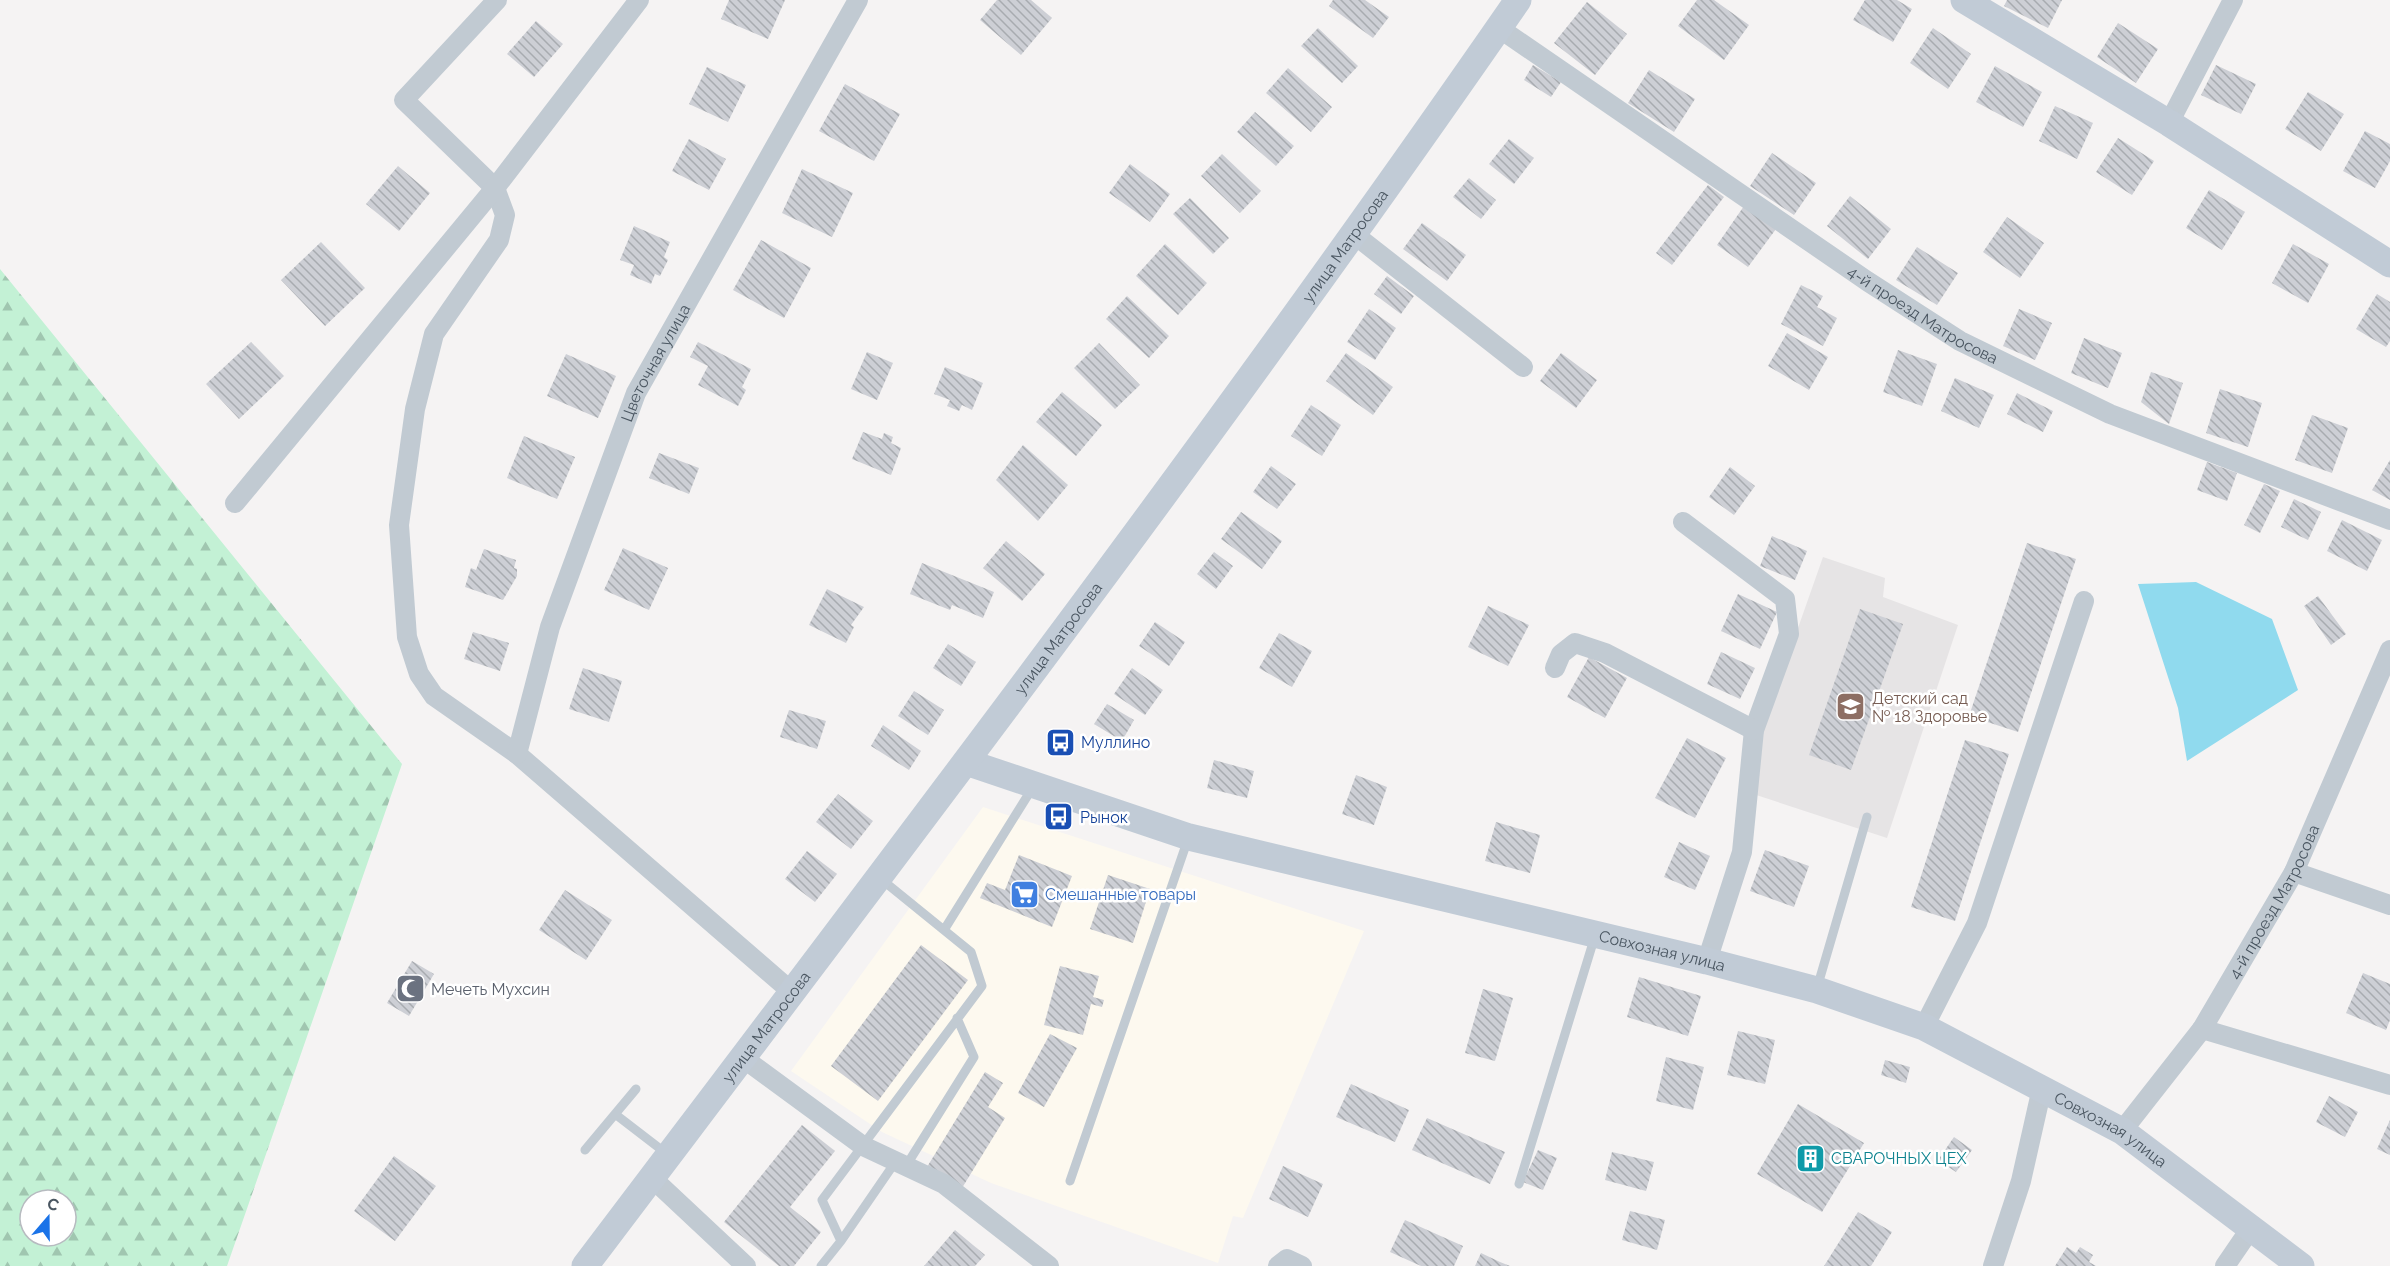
<svg xmlns="http://www.w3.org/2000/svg" width="2390" height="1266" font-family="Raleway,sans-serif">
<style>
.commercial{fill:#fdf9ef}
.education{fill:#e6e4e5}
.forest{fill:url(#forest-firs);fill-rule:evenodd}
.water{fill:#90daee}
.building{fill:url(#building-back-hatch)}
.lines{fill:none;stroke-linecap:round;stroke-linejoin:round}
.lane{stroke:#c1cad2;stroke-width:9}
.street{stroke:#c1cad2;stroke-width:20}
.secondary{stroke:#c1cbd6;stroke-width:27}
.labels{text-anchor:middle;dominant-baseline:central;stroke-width:5;stroke-linejoin:round;paint-order:stroke}
.street-label{font-size:16px;fill:#4a5661;stroke:#fff}
.education-label{font-size:16px;fill:#785e54;stroke:#fff;text-anchor:start}
.transit-label{font-size:16px;fill:#164399;stroke:#fff;text-anchor:start}
.shop-label{font-size:16px;fill:#366cbe;stroke:#fff;text-anchor:start}
.worship-label{font-size:16px;fill:#5b616d;stroke:#fff;text-anchor:start}
.culture-label{font-size:16px;fill:#0d838f;stroke:#fff;text-anchor:start}
</style>
<defs>
<pattern id="forest-firs" width="22" height="20" patternUnits="userSpaceOnUse" patternTransform="scale(1.5)"><rect width="22" height="20" fill="#c3f1d5"/><path d="M5 1l3.5 6h-7zM16 11l3.5 6h-7z" fill="#a0c6b0"/></pattern>
<pattern id="building-back-hatch" width="6" height="6" patternUnits="userSpaceOnUse" patternTransform="scale(1.5)"><rect width="6" height="6" fill="#cdcfd5"/><path d="M-1 5l2 2M0 0l6 6M5-1l2 2" fill="none" stroke="#a8abb0"/></pattern>
</defs>
<rect width="100%" height="100%" fill="#f5f3f3"/>
<path class="commercial" d="M983 807 1364 931 1243 1218 1233 1216 1218 1263 991 1183 882 1132 791 1071Z"/>
<path class="education" d="M1823 557 1885 578 1883 597 1958 625 1887 838 1741 790Z"/>
<path class="forest" d="M0 269 402 764 227 1266H0ZM30 1200H66V1236H30Z"/>
<path class="water" d="M2196 582 2272 619 2298 690 2187 761 2178 708 2138 584Z"/>
<path class="building" d="M729 0H785L768 39 721 19Z
M997 0H1031L1052 18 1021 55 980 20Z
M1333 0H1365L1389 17 1373 38 1329 6Z
M1697 0H1714L1749 25 1724 60 1678 26Z
M1865 0H1897L1912 9 1893 42 1853 20Z
M2007 0H2062L2048 28 2004 6Z
M1587 2 1627 34 1595 75 1554 43Z
M536 21 563 44 534 77 507 54Z
M2118 23 2158 49 2136 83 2097 57Z
M1318 28 1358 66 1342 83 1301 46Z
M1933 28 1971 54 1948 89 1910 63Z
M1533 65 1561 82 1551 97 1524 80Z
M2216 65 2256 84 2241 114 2201 95Z
M1995 66 2042 92 2023 127 1976 102Z
M707 67 746 85 728 122 689 104Z
M1288 68 1332 107 1311 132 1266 93Z
M1649 70 1695 99 1674 132 1628 103Z
M845 84 900 114 874 161 819 131Z
M2308 92 2344 114 2321 151 2285 129Z
M2055 106 2093 123 2077 159 2039 141Z
M1255 112 1294 146 1276 166 1237 132Z
M2365 131 2390 144V161L2375 188 2343 171Z
M2118 138 2154 161 2132 195 2096 172Z
M689 139 726 159 709 190 672 171Z
M1509 139 1534 158 1514 184 1489 164Z
M1772 153 1816 183 1794 215 1750 186Z
M1222 154 1261 191 1240 213 1201 176Z
M1130 164 1170 194 1150 222 1109 193Z
M398 166 430 193 399 231 366 204Z
M802 169 853 193 832 237 782 213Z
M1469 178 1496 200 1481 219 1453 197Z
M1708 185 1724 197 1672 265 1656 253Z
M2209 190 2245 212 2222 250 2186 228Z
M1850 196 1891 229 1868 259 1827 226Z
M1190 198 1229 238 1213 254 1173 214Z
M1744 206 1776 229 1748 267 1717 245Z
M2007 217 2044 243 2020 278 1983 252Z
M1422 223 1466 255 1447 281 1403 249Z
M634 226 670 242 664 257 668 260 660 276 655 274 651 284 630 275 634 265 620 260Z
M761 240 811 268 784 318 733 290Z
M321 242 365 288 325 326 281 280Z
M1165 244 1207 283 1178 315 1136 276Z
M2293 244 2329 264 2308 303 2272 283Z
M1917 247 1958 273 1937 305 1896 280Z
M1387 276 1414 296 1401 314 1374 294Z
M1801 285 1823 296 1817 307 1837 318 1823 346 1781 324Z
M2377 294 2390 302V341L2386 347 2356 329Z
M1127 296 1169 336 1149 358 1106 319Z
M1369 309 1396 328 1375 360 1347 342Z
M2019 309 2052 323 2035 360 2003 346Z
M1787 333 1828 357 1809 390 1768 366Z
M2084 338 2122 353 2108 388 2071 373Z
M251 342 284 376 239 419 206 384Z
M698 342 751 369 742 387 746 390 738 406 698 385 708 366 690 357Z
M1099 343 1140 385 1115 409 1074 368Z
M1898 350 1937 364 1922 406 1883 392Z
M867 352 893 363 877 400 851 389Z
M1346 353 1393 387 1373 415 1326 381Z
M1561 353 1597 380 1576 408 1540 381Z
M566 354 616 376 598 418 547 396Z
M945 367 983 383 972 410 962 405 959 411 947 406 950 400 934 394Z
M2151 372 2183 383 2169 424 2141 402Z
M1955 378 1994 395 1979 428 1941 411Z
M2220 389 2262 403 2248 447 2206 433Z
M1062 392 1102 425 1076 456 1036 422Z
M2017 393 2053 411 2043 432 2007 414Z
M1311 405 1341 425 1322 456 1291 436Z
M2312 415 2348 428 2332 473 2295 460Z
M863 432 882 439 884 433 893 437 891 443 901 448 891 475 852 459Z
M524 436 575 457 557 499 507 478Z
M1023 445 1068 485 1038 521 996 480Z
M659 453 699 468 689 494 649 478Z
M2390 460V500L2372 490Z
M2207 462 2237 473 2227 501 2197 490Z
M1271 466 1296 484 1277 509 1253 492Z
M1730 467 1755 486 1734 515 1709 497Z
M2264 484 2280 491 2260 533 2244 525Z
M2294 499 2321 512 2308 540 2281 527Z
M1241 512 1282 541 1262 569 1221 539Z
M2342 520 2382 540 2367 571 2327 551Z
M1772 536 1807 551 1795 580 1760 566Z
M1006 541 1045 574 1022 601 983 568Z
M2027 543 2076 559 2018 732 1969 716Z
M623 548 668 568 649 610 604 590Z
M484 549 516 560 514 568 517 569V576L503 600 465 587 471 568 476 570Z
M1214 552 1233 566 1216 589 1197 574Z
M922 563 994 592 983 618 952 605 950 610 910 594Z
M827 589 864 607 851 625 854 627 846 643 809 625Z
M1738 594 1777 612 1760 649 1721 631Z
M2318 596 2346 634 2331 645 2304 606Z
M1488 606 1529 625 1508 666 1468 647Z
M1860 609 1903 624 1851 770 1809 755Z
M1155 622 1185 642 1169 666 1139 646Z
M473 632 509 643 500 671 464 659Z
M1279 633 1312 651 1292 687 1259 668Z
M948 644 976 662 961 686 933 668Z
M1721 652 1755 668 1740 699 1707 684Z
M1589 657 1627 678 1605 718 1567 697Z
M583 668 622 681 609 722 569 709Z
M1132 668 1163 690 1145 715 1114 694Z
M914 691 944 710 928 735 898 716Z
M1107 704 1134 720 1122 741 1094 724Z
M789 710 826 721 817 749 780 737Z
M883 725 921 751 909 770 871 746Z
M1687 738 1726 758 1695 818 1655 798Z
M1965 740 2009 754 1955 921 1911 907Z
M1214 760 1254 771 1247 798 1207 788Z
M1356 775 1387 787 1374 825 1342 814Z
M838 794 873 821 851 849 816 822Z
M1496 822 1540 835 1530 873 1485 861Z
M1679 842 1710 856 1695 890 1664 877Z
M1765 850 1809 866 1794 907 1750 891Z
M807 851 837 874 815 902 785 879Z
M1019 855 1072 876 1052 927 980 898 987 883 1005 890Z
M1108 875 1150 889 1133 943 1090 929Z
M565 890 612 920 586 960 539 930Z
M921 945 968 980 878 1101 831 1066Z
M412 961 434 974 409 1016 387 1003Z
M1060 966 1099 976 1093 997 1104 1000 1102 1007 1091 1004 1083 1035 1044 1025Z
M2363 973 2390 984V1020L2386 1030 2346 1013Z
M1639 977 1701 996 1688 1036 1627 1017Z
M1483 989 1513 998 1495 1061 1465 1053Z
M1738 1031 1775 1040 1765 1084 1727 1075Z
M1050 1034 1077 1048 1044 1107 1018 1093Z
M1666 1057 1704 1067 1693 1110 1656 1101Z
M1885 1060 1910 1067 1906 1083 1881 1075Z
M985 1072 1003 1083 988 1107 1005 1118 962 1188 927 1167Z
M1351 1084 1409 1110 1395 1142 1336 1117Z
M2329 1096 2358 1112 2345 1137 2316 1122Z
M1798 1104 1864 1143 1822 1212 1757 1174Z
M1427 1118 1505 1152 1490 1184 1412 1150Z
M2390 1120V1155L2377 1149Z
M802 1125 835 1151 790 1207 821 1232 794 1266H779L724 1222Z
M1954 1137 1972 1150 1956 1172 1938 1160Z
M1538 1150 1557 1158 1543 1190 1523 1182Z
M1612 1152 1654 1162 1646 1191 1605 1180Z
M394 1156 436 1186 395 1241 354 1211Z
M1283 1166 1323 1184 1308 1217 1269 1199Z
M1630 1211 1665 1220 1657 1250 1622 1240Z
M1858 1212 1892 1232 1871 1266H1824Z
M1405 1220 1463 1246 1454 1266H1421L1390 1252Z
M955 1230 985 1255 975 1266H924Z
M2067 1247 2076 1253 2080 1247 2093 1255 2089 1262 2096 1266H2055Z
M1481 1253 1500 1262 1510 1266H1475Z"/>
<g class="lines">
<path class="lane" d="M944 930 1033 787
M1817 988 1867 817
M615 1114 667 1154
M585 1150 636 1089
M906 1166 974 1057 957 1018
M1070 1181 1188 839
M1519 1184 1595 936
M841 1241 896 1161
M821 1266 841 1241 822 1200 982 986 971 952 881 879"/>
<g class="street">
<path d="M497 0 404 100 495 188 505 215 499 240 434 334 415 409 399 525 407 637 419 674 434 696 517 754 792 992"/>
<path id="s1" d="M1499 28 1867 281 1960 341 2110 414 2390 520"/>
<path d="M2169 123 2233 0"/>
<path d="M1355 235 1523 367"/>
<path d="M235 503 495 188 639 0"/>
<path d="M1683 522 1785 599 1789 634 1754 730 1742 852 1707 961"/>
<path d="M1555 668 1561 654 1575 643 1605 653 1754 730"/>
<path id="s2" d="M517 754 550 627 636 393 858 0"/>
<path d="M2294 872 2390 905"/>
<path d="M1924 1027 1977 923 2084 601"/>
<path d="M2202 1029 2390 1085"/>
<path d="M743 1058 863 1146 944 1184 1049 1266"/>
<path id="s3" d="M2122 1131 2202 1029 2294 872 2390 650"/>
<path d="M652 1178 746 1266"/>
<path d="M1278 1266 1287 1259 1302 1266"/>
<path d="M1993 1266 2021 1181 2042 1088"/>
<path d="M2225 1266 2251 1228"/>
</g>
<g class="secondary">
<path d="M1964 0 2169 123 2390 264"/>
<path id="s4" d="M966 762 1189 837 1707 961 1817 990 1924 1027 2122 1131 2301 1266"/>
<path id="s5" d="M585 1266C901 848 1220 431 1518 0"/>
</g>
</g>
<defs>
<symbol id="school-square" viewBox="-11 -11 22 22"><rect x="-9" y="-9" width="18" height="18" rx="4" fill="#8d6e63" stroke="#fff"/><path d="M0-5L7-2L0 1L-7-2ZM-4 1L0 2.5L4 1V4Q0 6-4 4Z" fill="#fff"/></symbol>
<symbol id="bus-square" viewBox="-11 -11 22 22"><rect x="-9" y="-9" width="18" height="18" rx="4" fill="#1a4fb4" stroke="#fff"/><path d="M-5-6H5V4H4V6H2V4H-2V6H-4V4H-5ZM-3.5-4V0h7V-4ZM-3.5 1.2v1.5H-2V1.2ZM2 1.2v1.5H3.5V1.2Z" fill="#fff"/></symbol>
<symbol id="supermarket-square" viewBox="-11 -11 22 22"><rect x="-9" y="-9" width="18" height="18" rx="4" fill="#3f7fe0" stroke="#fff"/><path d="M-6-5.5h2.5l.6 2H6L4.5 2H-2.5L-4.4-4H-6ZM-1.5 3.2a1.3 1.3 0 1 0 .1 0ZM3 3.2a1.3 1.3 0 1 0 .1 0Z" fill="#fff"/></symbol>
<symbol id="mosque-square" viewBox="-11 -11 22 22"><rect x="-9" y="-9" width="18" height="18" rx="4" fill="#6b7280" stroke="#fff"/><path d="M3.5-4.9A6 6 0 1 0 3.5 4.9A5 5 0 1 1 3.5-4.9Z" fill="#fff"/></symbol>
<symbol id="building-square" viewBox="-11 -11 22 22"><rect x="-9" y="-9" width="18" height="18" rx="4" fill="#0f9aa8" stroke="#fff"/><path d="M-4-6H4V6H1V3H-1V6H-4ZM-2.5-4.3h1.7v1.8h-1.7ZM.8-4.3h1.7v1.8H.8ZM-2.5-1h1.7V.8h-1.7ZM.8-1h1.7V.8H.8Z" fill="#fff"/></symbol>
</defs>
<g fill-rule="evenodd">
<use href="#school-square" x="1834" y="690" width="33" height="33"/>
<use href="#bus-square" x="1044" y="726" width="33" height="33"/>
<use href="#bus-square" x="1042" y="800" width="33" height="33"/>
<use href="#supermarket-square" x="1008" y="878" width="33" height="33"/>
<use href="#mosque-square" x="394" y="972" width="33" height="33"/>
<use href="#building-square" x="1794" y="1142" width="33" height="33"/>
</g>
<g class="labels">
<g class="street-label">
<text stroke="none"><textPath href="#s5" startOffset="1272">улица Матросова</textPath></text>
<text stroke="none"><textPath href="#s1" startOffset="512">4-й проезд Матросова</textPath></text>
<text stroke="none"><textPath href="#s2" startOffset="416">Цветочная улица</textPath></text>
<text stroke="none"><textPath href="#s5" startOffset="786">улица Матросова</textPath></text>
<text stroke="none"><textPath href="#s3" startOffset="276">4-й проезд Матросова</textPath></text>
<text stroke="none"><textPath href="#s4" startOffset="722">Совхозная улица</textPath></text>
<text stroke="none"><textPath href="#s5" startOffset="300">улица Матросова</textPath></text>
<text stroke="none"><textPath href="#s4" startOffset="1208">Совхозная улица</textPath></text>
</g>
<g class="education-label">
<text x="1872" y="698">Детский сад<tspan x="1872" dy="18">№ 18 Здоровье</tspan></text>
</g>
<g class="transit-label">
<text x="1081" y="742">Муллино</text>
<text x="1080" y="817">Рынок</text>
</g>
<g class="shop-label">
<text x="1045" y="894">Смешанные товары</text>
</g>
<g class="worship-label">
<text x="431" y="989">Мечеть Мухсин</text>
</g>
<g class="culture-label">
<text x="1831" y="1158">СВАРОЧНЫХ ЦЕХ</text>
</g>
</g>
<g transform="translate(48 1218) rotate(20)"><circle r="28" fill="#ffffff" stroke="#b7bbc0" stroke-width="1.5"/>
<path d="M0-4.5L10 22L0 15L-10 22Z" fill="#1a73e8"/>
<text y="-9" font-size="16" font-weight="bold" text-anchor="middle" fill="#4a5661">С</text>
</g>
</svg>
